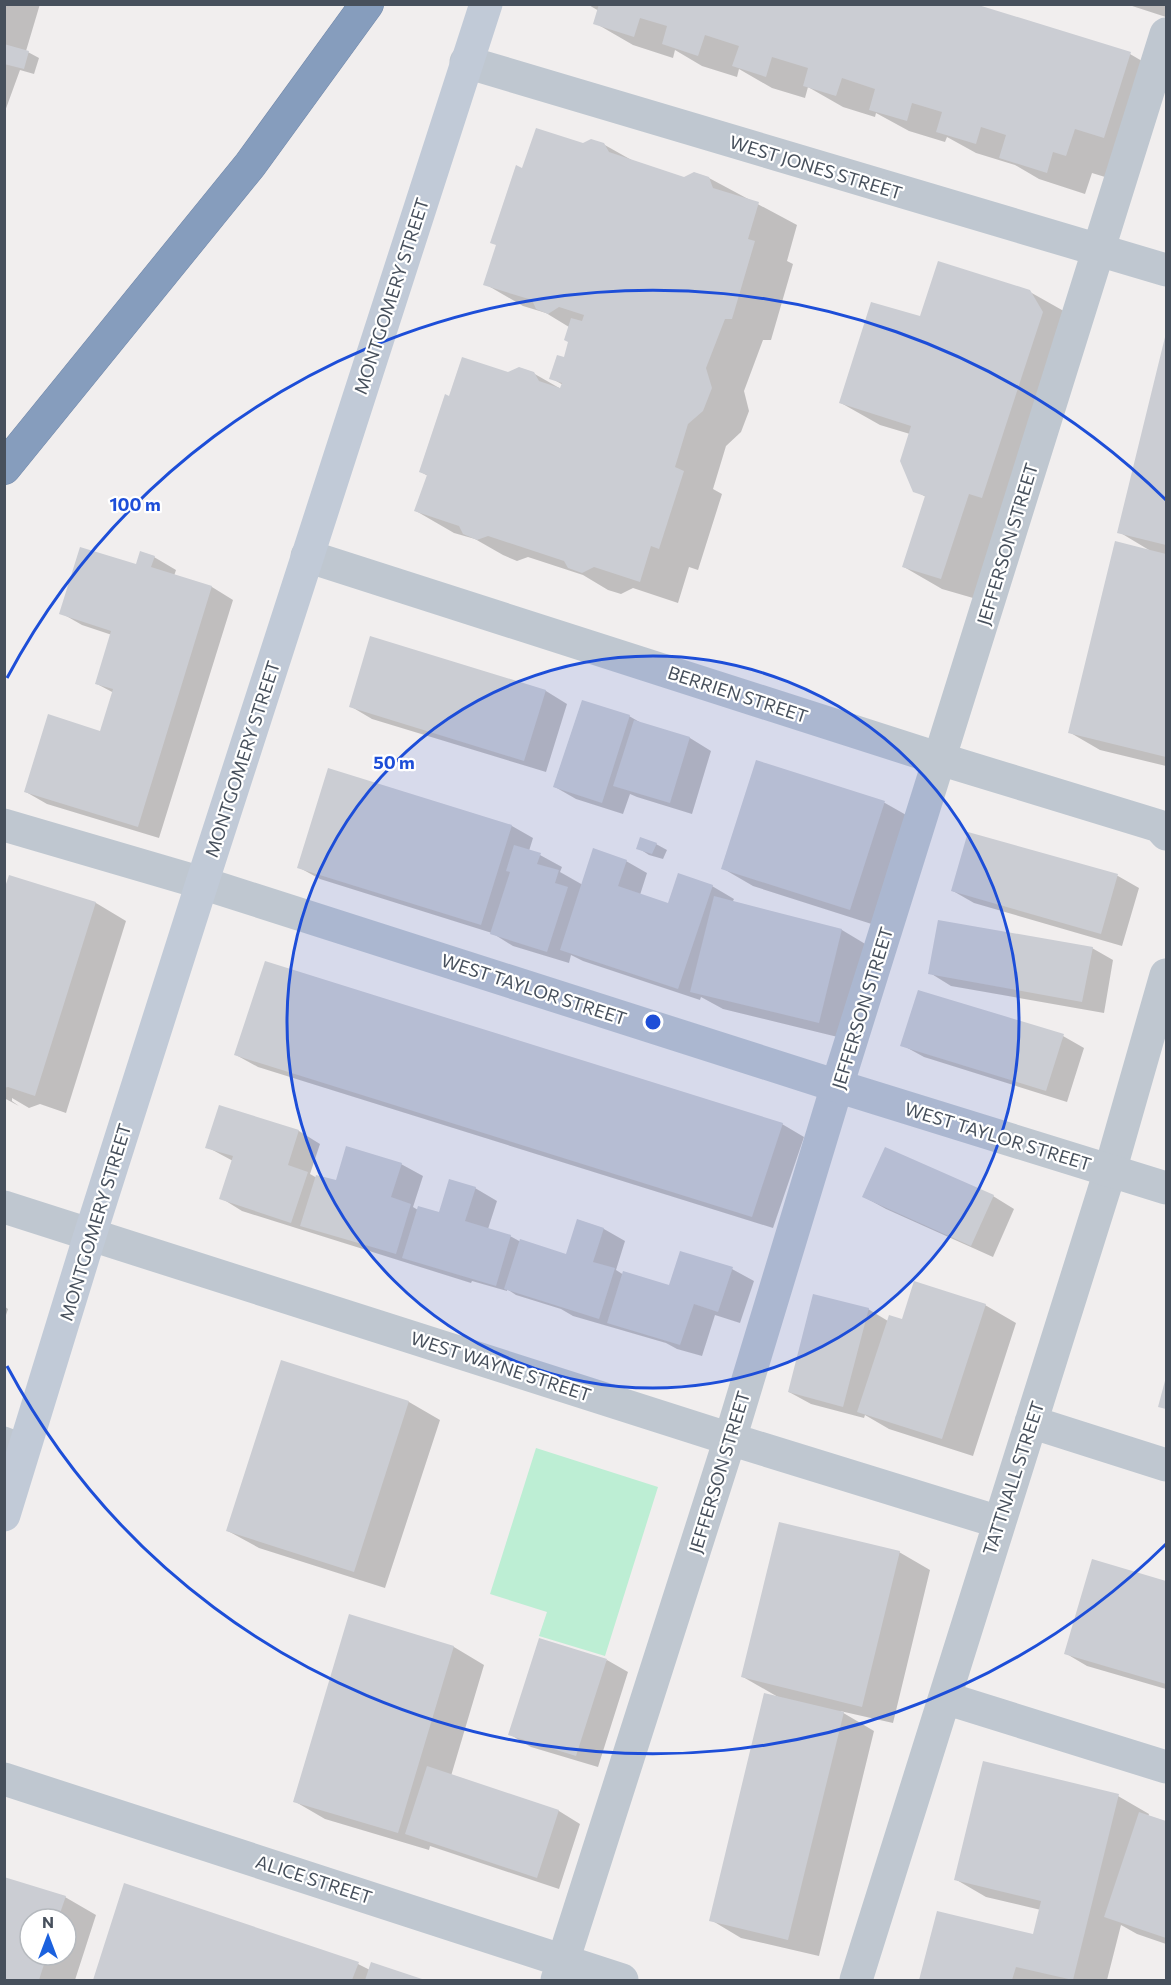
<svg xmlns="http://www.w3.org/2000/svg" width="1171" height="1985" font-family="Commissioner,sans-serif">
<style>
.green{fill:#bdeed4}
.shadow{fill:#0003;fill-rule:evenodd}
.building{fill:#cbcdd3}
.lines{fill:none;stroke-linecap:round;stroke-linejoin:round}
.motorway-casing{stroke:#7288a9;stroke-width:34}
.service{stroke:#bfc7d0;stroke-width:27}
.minor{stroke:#bfc7d0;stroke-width:33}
.tertiary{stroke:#bfc7d0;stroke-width:33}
.secondary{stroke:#c1cad7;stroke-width:33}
.motorway{stroke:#869dbd;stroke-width:33}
.ring{fill:none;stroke:#1d4ed8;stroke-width:3}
.labels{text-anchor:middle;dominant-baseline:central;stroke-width:4.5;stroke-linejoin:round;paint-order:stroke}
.street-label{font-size:18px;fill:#47505c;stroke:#fff}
.centre{fill:#1d4ed8;stroke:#fff;stroke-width:3}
.ring-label{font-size:18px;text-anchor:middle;font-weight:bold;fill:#1d4ed8;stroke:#fff;stroke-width:4.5;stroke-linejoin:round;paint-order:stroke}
</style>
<rect width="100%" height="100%" fill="#f1eeee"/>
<path class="green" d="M536 1448 658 1487 605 1656 539 1636 547 1612 490 1594Z"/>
<path class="shadow" d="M4 4H40L26 51 39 58 34 74 20 70 4 114Z
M587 4H970L1130 54 1166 75 1105 177 1092 173 1085 194 1039 179 1015 165 976 153 947 137 945 142 909 131 876 113 875 117 843 107 808 87 805 98 772 88 739 69 737 77 702 66 675 50 673 58 633 45 595 23 599 11Z
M1126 4H1166V17Z
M583 144H603L635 162 684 178H709L797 225 787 261 793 264 771 340H763L744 391 749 411 741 432 726 446 713 489 722 494 698 570 689 567 678 603 633 588 621 594 608 590 583 575 528 557 517 561 503 555 475 539 454 533 416 511 428 476 421 472 450 398 533 373 561 389 563 385 551 378 565 359 570 342 569 327 546 313 523 306 485 284 523 170Z
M1030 292 1069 314 980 600 942 589 904 567 926 497 915 491 910 434 880 425 841 403 921 318Z
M1166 337V766L1100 750 1069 732 1149 550 1119 532Z
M154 557 176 570 174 576 212 587 233 600 159 838 47 804 26 792 101 732 114 693 97 684 112 635 82 625 61 613Z
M371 638 546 691 567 704 546 772 372 719 350 706Z
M629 716 643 724 690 738 711 751 692 814 637 797 630 794 623 814 576 799 555 787Z
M757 762 885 803 915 820 881 927 753 886 722 868Z
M329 770 512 826 533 838 529 851 540 855 562 867 560 872 583 885 626 861 647 873 640 895 669 905 712 886 734 899 732 903 842 930 872 948 850 1040 723 1009 701 997 700 1000 583 961 571 955 569 963 513 946 492 933 320 879 298 867Z
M969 834 1118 876 1139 888 1122 946 974 903 953 891Z
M656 844 667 850 663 859 649 855 638 848Z
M4 895 96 903 126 921 66 1113 40 1104 29 1108 12 1098V1101L19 1106 4 1098Z
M1092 948 1113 960 1104 1013 951 986 930 973Z
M1063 1036 1084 1048 1067 1102 924 1057 902 1045Z
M236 1055 782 1124 804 1137 773 1228 258 1067Z
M220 1107 299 1131 320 1144 310 1174 317 1178 337 1182 401 1164 423 1176 413 1207 418 1210 440 1214 475 1188 497 1201 488 1229 510 1236 521 1242 567 1256 578 1221 604 1229 625 1241 616 1270 624 1275 669 1287 732 1269 754 1281 740 1323 715 1315 702 1356 677 1349 666 1343 573 1316 561 1309 516 1295 507 1289V1291L472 1281 471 1283 242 1211 221 1198 233 1161 207 1147Z
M993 1196 1014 1209 993 1257 886 1209 864 1197Z
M985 1305 1016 1323 973 1456 889 1429 865 1415 864 1418 811 1404 789 1392 868 1309 888 1321H903Z
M4 1306 8 1309 4 1321Z
M282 1362 409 1402 440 1420 385 1588 259 1548 228 1531Z
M899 1552 930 1570 893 1723 840 1711 874 1731 819 1956 741 1938 711 1920 778 1697 743 1677Z
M1093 1561 1166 1582V1689L1087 1666 1065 1653Z
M350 1616 454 1647 484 1665 451 1776 559 1811 580 1824 559 1889 430 1846 429 1850 325 1819 294 1801Z
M607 1660 628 1672 598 1767 531 1747 509 1734Z
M1118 1796 1149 1814 1148 1817 1166 1823V1944L1137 1934 1121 1925 1107 1980H921L938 1912 1034 1936 1041 1910 986 1897 955 1879Z
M4 1878 65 1897 96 1915 75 1980H4ZM30 1919H66V1955H30Z
M125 1885 358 1964 370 1970 372 1964 422 1980H95Z"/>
<path class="building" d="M599 4H975L1131 52 1104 138 1075 129 1066 156 1053 152 1047 173 999 158 1006 135 981 127 976 144 936 132 942 112 912 103 907 121 869 110 875 89 842 78 836 96 803 86 808 68 772 57 766 77 732 66 739 46 705 35 698 56 662 44 667 26 640 18 634 37 593 24Z
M4 44 29 51 24 69 4 64Z
M536 128 583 143 591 139 604 143 609 152 684 177 694 172 709 177 713 188 759 202 748 239 755 241 732 319H725L706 368 712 388 703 411 688 424 675 467 684 471 659 549 651 546 640 582 594 567 582 573 568 568 564 561 488 536 477 540 463 534 459 526 414 511 427 475 419 472 445 394 449 396 462 357 508 372 519 367 534 372 539 381 560 388 562 383 549 379 557 355 564 357 568 342 564 340 571 318 582 321 584 315 559 307 548 314 536 309 532 300 483 285 496 245 490 243 516 165 522 168Z
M938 261 1030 290 1043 312 982 498 969 494 941 579 902 567 925 496 913 492 900 461 911 426 839 403 871 302 920 316Z
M1166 333V545L1117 533Z
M1115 541 1166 554V757L1068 733Z
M80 547 136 564 140 551 155 556 151 567 212 586 138 827 24 792 48 714 100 731 113 689 95 684 111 631 59 614Z
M370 636 546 690 524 761 349 707Z
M582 700 630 715 602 803 553 787Z
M634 720 690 737 670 803 613 786Z
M756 760 885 801 850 910 721 869Z
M328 768 512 825 481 925 297 868Z
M968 832 1118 874 1101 934 951 891Z
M640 837 657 843 652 854 636 849Z
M514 845 541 853 537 864 559 870 555 883 568 887 547 952 490 934 510 872 506 871Z
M593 848 627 860 618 886 668 903 678 873 713 885 678 989 560 950Z
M9 875 96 902 35 1096 8 1087 4 1088V890Z
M714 896 842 929 819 1023 690 992Z
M938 920 1093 947 1082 1002 928 974Z
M265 961 783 1123 752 1217 234 1055Z
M918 990 1064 1034 1046 1091 900 1046Z
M219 1105 299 1130 288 1165 308 1172 291 1223 219 1199 233 1156 205 1148Z
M346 1146 402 1163 391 1197 411 1204 396 1254 300 1226 316 1175 336 1180Z
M885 1147 994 1195 971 1246 862 1197Z
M449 1179 476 1187 465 1221 511 1235 496 1286 402 1258 418 1206 439 1212Z
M577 1219 604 1228 593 1262 615 1268 599 1319 504 1289 520 1239 566 1254Z
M680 1251 733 1267 718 1312 694 1304 680 1345 607 1323 623 1271 669 1285Z
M914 1281 986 1304 942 1439 857 1412 889 1315 902 1319Z
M813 1294 869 1308 843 1407 788 1392Z
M281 1360 409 1401 354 1572 226 1531Z
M1166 1377V1409L1158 1407Z
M779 1522 900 1551 862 1707 741 1677Z
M1092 1559 1166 1581V1684L1064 1654Z
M349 1614 454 1646 398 1833 293 1802Z
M539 1638 607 1659 576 1756 508 1735Z
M764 1693 844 1712 788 1940 709 1921Z
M983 1761 1119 1794 1073 1980 1016 1967 1012 1980H919L937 1911 1033 1934 1041 1901 954 1880Z
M427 1766 559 1810 537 1878 405 1834Z
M1139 1812 1166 1821V1938L1104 1917Z
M4 1877 66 1896 58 1919H30V1955H47L39 1980H4Z
M124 1883 359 1962 352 1980H93Z
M371 1962 425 1980H365Z"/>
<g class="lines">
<defs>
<path id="motorway" d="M4 468 250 165 367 4"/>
</defs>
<use href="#motorway" class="motorway-casing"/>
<path class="service" d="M4 1440 25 1448"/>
<path class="minor" d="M466 62 1166 270
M307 556 940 759 1159 826 1166 834
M4 1207 730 1439 999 1522
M1031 1422 1166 1465
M945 1698 1166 1767
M4 1779 622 1980
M557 1980 730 1439 837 1086 1166 34
M856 1980 1110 1171 1166 975"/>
<path class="tertiary" d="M4 825 202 883 837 1086 1166 1188"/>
<path class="secondary" d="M4 1515 90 1235 202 883 486 4"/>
<use href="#motorway" class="motorway"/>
</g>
<circle cx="653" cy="1022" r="366" fill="#1d4ed8" fill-opacity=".12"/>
<g class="ring">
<circle cx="653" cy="1022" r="366"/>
<path d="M1166 1544A732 732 0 0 1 7 1366M7 678A732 732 0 0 1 1166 500"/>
</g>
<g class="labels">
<g class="street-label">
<text transform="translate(816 167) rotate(17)">WEST JONES STREET</text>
<text transform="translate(391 296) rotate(-72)">MONTGOMERY STREET</text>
<text transform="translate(1007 544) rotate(-73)">JEFFERSON STREET</text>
<text transform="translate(738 694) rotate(18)">BERRIEN STREET</text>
<text transform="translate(242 759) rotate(-72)">MONTGOMERY STREET</text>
<text transform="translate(534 989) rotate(18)">WEST TAYLOR STREET</text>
<text transform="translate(862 1008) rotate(-73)">JEFFERSON STREET</text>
<text transform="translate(998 1136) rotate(17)">WEST TAYLOR STREET</text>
<text transform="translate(95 1222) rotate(-73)">MONTGOMERY STREET</text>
<text transform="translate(501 1366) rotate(18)">WEST WAYNE STREET</text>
<text transform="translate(719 1472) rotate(-73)">JEFFERSON STREET</text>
<text transform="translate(1013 1478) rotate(-72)">TATTNALL STREET</text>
<text transform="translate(314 1879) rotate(18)">ALICE STREET</text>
</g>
</g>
<circle cx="653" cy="1022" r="9" class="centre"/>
<g class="ring-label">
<text x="135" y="511">100 m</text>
<text x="394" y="769">50 m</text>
</g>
<rect width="1171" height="1985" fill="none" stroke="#47505c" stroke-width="12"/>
<g transform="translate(48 1937)"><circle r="28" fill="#ffffff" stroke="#b5b9be" stroke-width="1.5"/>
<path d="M0-4.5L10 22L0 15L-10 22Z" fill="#1b61de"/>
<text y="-9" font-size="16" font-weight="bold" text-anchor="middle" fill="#47505c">N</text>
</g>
</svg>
